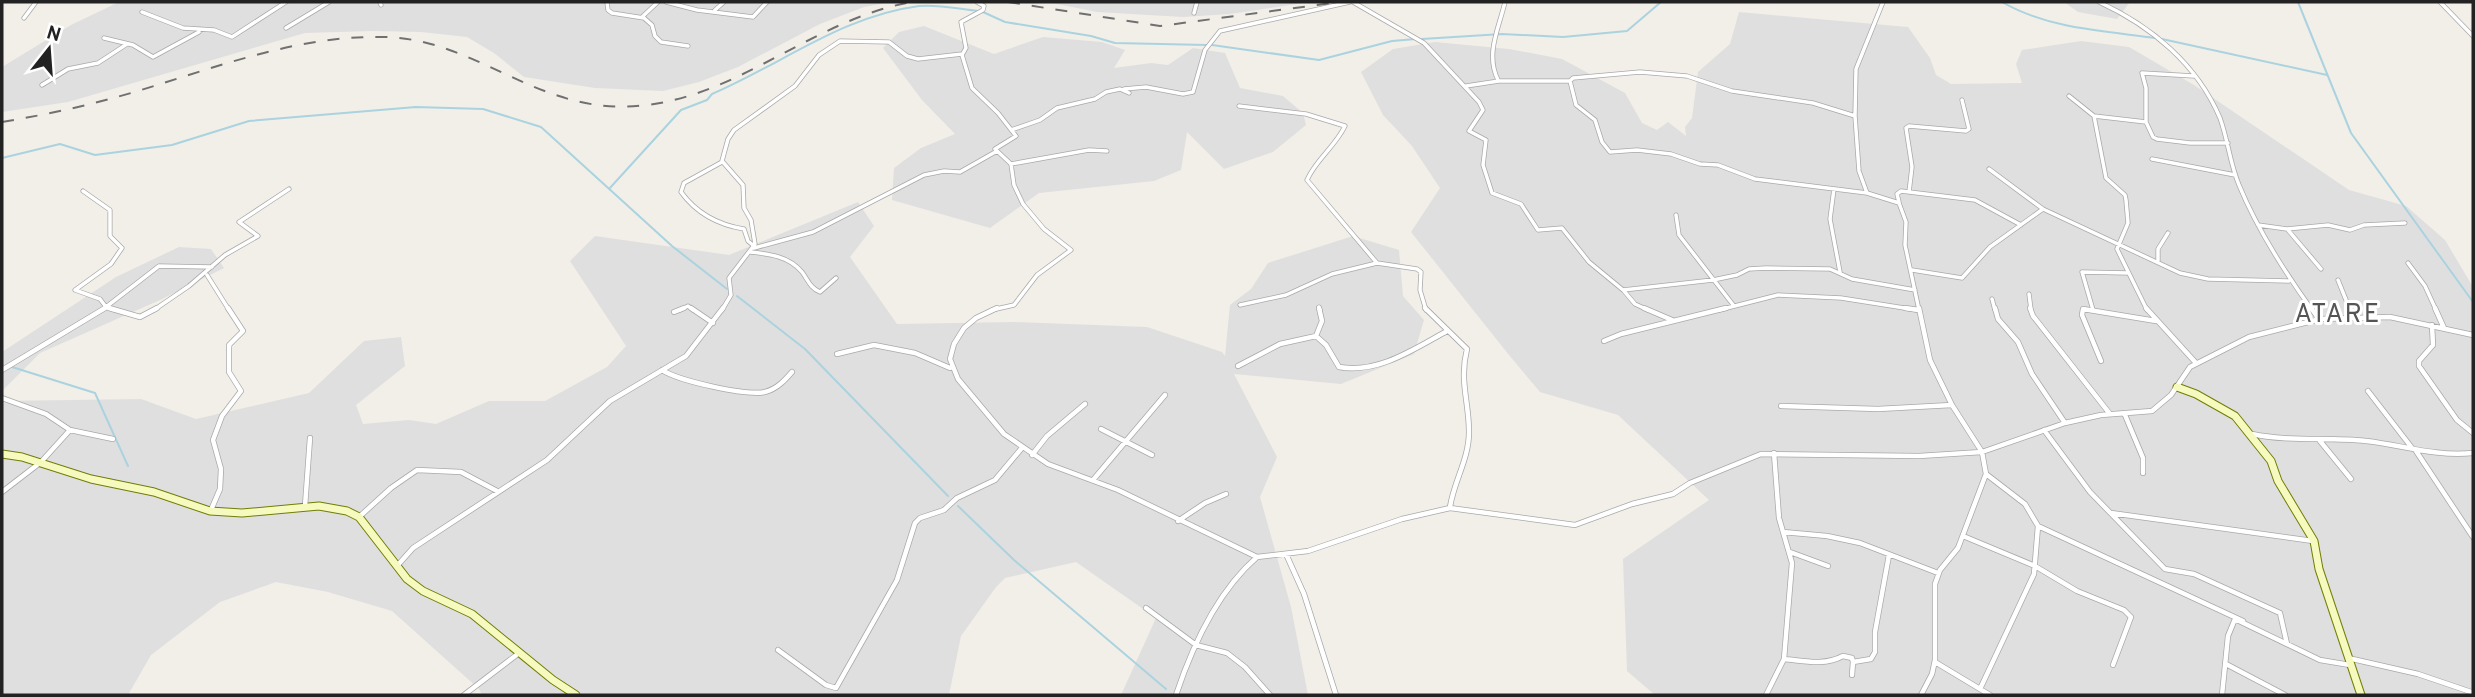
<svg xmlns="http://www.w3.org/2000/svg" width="2475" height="697" font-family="Overpass,sans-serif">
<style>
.residential{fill:#e0dfdf}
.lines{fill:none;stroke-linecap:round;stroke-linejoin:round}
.stream{stroke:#aad3df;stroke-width:2}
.street-far1-casing{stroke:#a9a9a9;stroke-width:5}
.street-casing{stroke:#a9a9a9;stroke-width:6}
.secondary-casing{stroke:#707d05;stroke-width:9}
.street-far1{stroke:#fff;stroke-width:3.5}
.street{stroke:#fff;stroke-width:4.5}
.secondary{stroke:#f7fabf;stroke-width:7}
.rail{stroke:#707070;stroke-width:2;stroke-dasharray:12 12;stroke-linecap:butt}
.labels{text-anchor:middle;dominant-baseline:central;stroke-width:6;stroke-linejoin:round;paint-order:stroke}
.quarter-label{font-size:26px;letter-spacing:2px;fill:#555;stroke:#fff}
</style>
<rect width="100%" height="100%" fill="#f2efe9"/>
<path class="residential" d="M119 2H892L864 7 820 24 738 67 699 82 663 91 595 88 524 77 494 53 467 37 421 32 372 31 305 33 68 102 2 112V67L71 25Z
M1047 2H1310L1230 14 1183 17 1097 12Z
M2064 2H2130L2117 19 2078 12Z
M1739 12 1908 27 1930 58 1936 75 1951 84 2022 83 2016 64 2022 50 2081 41 2129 47 2194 85 2349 190 2406 206 2445 240 2473 287V695H1655L1627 671 1623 559 1709 500 1618 415 1540 392 1509 355 1411 232 1440 188 1412 146 1383 115 1361 72 1393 49 1435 42 1509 49 1562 59 1625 93 1642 123 1657 130 1668 122 1686 136 1685 127 1692 118 1698 72 1730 44Z
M924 26 994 54 1043 37 1102 42 1125 50 1114 68 1151 63 1168 65 1193 48 1225 53 1240 88 1283 96 1303 113 1306 125 1273 152 1224 169 1187 132 1181 170 1154 181 1039 193 990 228 892 200 894 168 921 148 955 134 922 100 883 48 899 32Z
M858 202 874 226 850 257 897 324 1014 322 1147 327 1222 352 1225 356 1230 305 1251 289 1268 263 1353 236 1399 250 1403 296 1424 320 1414 354 1341 384 1234 374 1277 457 1260 497 1291 607 1308 695H1121L1156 618 1076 562 1005 578 996 587 961 636 949 695H482L479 689 392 611 328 592 276 582 220 602 151 655 128 695H5L2 691V401L141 399 196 419 309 393 364 341 401 337 405 366 356 405 363 424 409 420 436 424 489 401H545L607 367 626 346 570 261 595 236 729 255Z
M179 247 211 249 224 268 160 300 40 353 2 391V352L116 277Z"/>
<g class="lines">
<path class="stream" d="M2002 2C2049 29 2104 31 2156 38
M2298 2 2351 133 2473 302
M983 12 1005 22 1091 36 1115 43 1207 45
M1422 39 1502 34 1563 37 1627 31 1661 2
M2162 39 2327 75
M1212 45 1319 60 1392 41 1416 39
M2 158 60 144 95 155 172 145 249 121 416 107 483 109 541 127 672 246 727 289
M609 189 681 110 707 100 712 94C782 64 842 16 919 6 937 4 959 9 978 11
M737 296 805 349 948 496
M12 367 95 393 128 466
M958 506 1014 560 1166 689"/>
<defs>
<path id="street-far1" d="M380 2 381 5
M607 2 608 10 612 13 644 18 652 25 655 36 661 42 688 46
M666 2 697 10 753 17 767 2
M977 2 984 6 983 10 961 22 966 48 962 55 972 88 998 113 1016 136 995 149 1011 164 1014 185 1023 204 1044 229 1071 250 1037 275 1014 305 992 310
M1353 2 1424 43 1479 102 1483 110 1469 131 1486 140 1483 165 1492 193 1521 204 1538 230 1562 228 1589 262 1623 290 1713 280 1737 275 1749 269 1766 268 1830 269 1852 279 1915 290
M2099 2C2151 26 2197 64 2220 118 2228 140 2230 164 2239 185 2257 229 2284 271 2312 310
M2440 2 2473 36
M715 10 724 2
M142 12 183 28 214 30 232 37 286 2
M1194 13 1197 2
M642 17 658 2
M24 18 36 2
M286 28 329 2
M104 38 133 45 153 57 199 32
M1498 80C1485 54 1499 28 1505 2
M42 85 68 69 98 63 127 44
M1466 86 1499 81H1570
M1124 89 1146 87 1183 94 1193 92 1205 50 1220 31 1350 2
M2069 96 2094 116 2146 122V88L2142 73 2194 76
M1239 106 1306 114 1345 126C1335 147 1316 159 1307 180L1377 263
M1855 116 1859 171 1867 193 1899 203 1906 222 1905 245 1919 310
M2094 116 2106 178 2125 195 2126 200 2128 223 2117 249 2147 310
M2146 122 2153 137 2157 139 2190 143H2228
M1011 130 1040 120 1057 108 1095 99 1106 92 1120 89 1129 93
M2152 159 2235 175
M722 162 684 183 681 192C697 214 719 225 744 229L748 241 754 246
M1011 164 1089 150 1107 151
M1989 169 2043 209 2180 273 2208 279 2289 281
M1834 189 1830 219 1840 272
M83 191 110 210V236L122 248 111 264 75 290 100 299 106 307 159 266 212 267
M1909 192 1912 167 1906 128 1909 126 1966 131 1969 129 1962 100
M1867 193 1755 179 1718 165 1700 164 1671 154 1637 150 1610 152 1602 142 1595 120 1576 105 1570 81 1573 78 1640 72 1687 76 1732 91 1813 103 1855 116 1856 69 1883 2
M1899 202 1897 194 1901 191 1975 200 2021 225
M1676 215 1679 235 1734 306
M2258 225 2287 229 2328 225 2350 230 2364 225 2405 223
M2288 230 2321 269
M754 248 813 232 924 175 944 171 960 172 997 151
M750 252C769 254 789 256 802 272 808 280 810 288 820 292L836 278
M2158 261V249L2168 233
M2408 263 2425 286 2436 310
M1912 270 1962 278 1990 247 2043 209
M207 275 229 310
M2338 280 2350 310
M1624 291 1635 304 1648 310
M2029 294 2031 310
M1992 299 1995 310
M1240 305 1286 295 1332 274 1377 263 1417 269 1421 272 1420 290 1426 310
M1319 307 1320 310
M102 310 106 307 115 310
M154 310 189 286 225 255 258 236 239 222 289 189
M680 310 688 306 693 310
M722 310 731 295 729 278 755 244 751 220 744 208 743 185 722 161 728 139 734 130 795 86 819 55 840 41 889 42 907 56 918 59 962 54
M1719 310 1778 295 1841 298 1917 310
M2083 310H2087
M2093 310 2082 272 2128 273"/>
<path id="street" d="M109 308 140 317 157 308
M691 308 713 323
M997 308 976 318 964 328 954 344 950 359 958 379 1004 434 1048 464 1118 490 1257 557
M1425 308 1467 349C1459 381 1469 401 1469 432 1469 459 1454 481 1450 507
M1644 308 1672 320
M1905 308 1919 310
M1919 308 1930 360 1952 405 1982 452 1986 474 1958 548 1940 570 1935 584V660L1932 674 1921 695
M1995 308 1998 319 2018 342 2032 374 2065 423
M2030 308 2033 316 2110 414
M2146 308 2196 363
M2311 308 2319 319
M2350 308 2353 316
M2435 308 2444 328
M674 312 684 308
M2432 325 2433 345 2419 361V366L2457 420 2473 433
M1316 336 1322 321 1319 308
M1604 341 1621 334 1726 308
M837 354 874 345 915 353 950 368
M2101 361 2082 315 2083 309 2156 321
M1238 366 1280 344 1316 336 1326 345 1339 367C1378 374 1414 349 1447 331
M2 370 105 308
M662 370C679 381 746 396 765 392 777 389 785 380 792 372
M2368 391 2412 448
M2 398 46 414 70 430
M1781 406 1878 409 1952 405
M2125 415 2143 458V473
M1101 429 1152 455
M2044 430 2090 492 2165 569 2194 574 2280 613 2287 644
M2252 434C2290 442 2327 437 2366 441 2402 445 2436 457 2473 453
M2320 441 2351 479
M2416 451 2473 537
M1032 455 1047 436 1085 404
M1093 480 1165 395
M2 492 41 462 70 430 113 439
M305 506 310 438
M211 510 220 489 221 469 213 440 222 416 241 391 229 372V345L243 331 228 308
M2111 513 2313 541
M359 517 391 488 417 470 461 472 497 491
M1178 521 1205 503 1226 494
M2038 526 2243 621
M1783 532 1827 536 1860 543 1938 573
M1963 536 2035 566 2077 591 2124 610 2131 617 2113 665
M1790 552 1828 566
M1286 554 1304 594 1336 695
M397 566 413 548 547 460 610 401 686 356 723 308
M1146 608 1196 645 1227 653 1245 667 1270 695
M778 650 826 685 836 688 897 580 915 523 920 518 944 510 957 498 995 480 1021 449
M2348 658 2418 674 2471 692
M1784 659C1805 661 1824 666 1843 656L1852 658 1853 662
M1935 662 1990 695
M2226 664 2285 695
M1852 675 1853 662 1871 659 1875 652V632L1889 555
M1980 689 2034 574 2038 526 2025 504 1986 474
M464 695 519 653
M1176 695C1192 647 1218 591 1257 557L1308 551 1402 519 1450 508 1575 525 1632 504 1673 494 1690 483 1761 454 1919 456 1982 452 2065 423 2101 415 2152 411 2171 395 2190 367 2249 337 2320 319 2390 317 2473 335
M1766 695 1784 659 1792 563 1779 518 1774 453
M2222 695 2228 636 2235 619 2320 660 2350 665"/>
<path id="secondary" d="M2177 387 2196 394 2235 416 2271 461 2278 481 2314 541 2319 569 2361 695
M2 454 22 457 91 479 154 492 210 511 242 513 319 506 347 511 359 517 407 579 423 591 472 614 553 680 576 695"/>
</defs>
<use href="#street-far1" class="street-far1-casing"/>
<use href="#street" class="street-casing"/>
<use href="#secondary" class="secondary-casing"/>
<use href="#street-far1" class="street-far1"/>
<use href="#street" class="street"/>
<use href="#secondary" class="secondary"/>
<path class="rail" d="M1008 2 1160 26 1340 2
M2 122C50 114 95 104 141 90 220 66 300 35 384 37 481 39 540 119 647 105 744 93 815 19 912 2"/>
</g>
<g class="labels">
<g class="quarter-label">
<text x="2338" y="315">ATARE</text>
</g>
</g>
<rect width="2475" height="697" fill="none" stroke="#222222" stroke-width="7"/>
<g transform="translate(49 49) rotate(17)" stroke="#ffffff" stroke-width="5" paint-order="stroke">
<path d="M0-5L12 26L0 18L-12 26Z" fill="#222222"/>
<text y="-10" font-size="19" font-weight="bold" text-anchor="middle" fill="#222222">N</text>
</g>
</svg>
